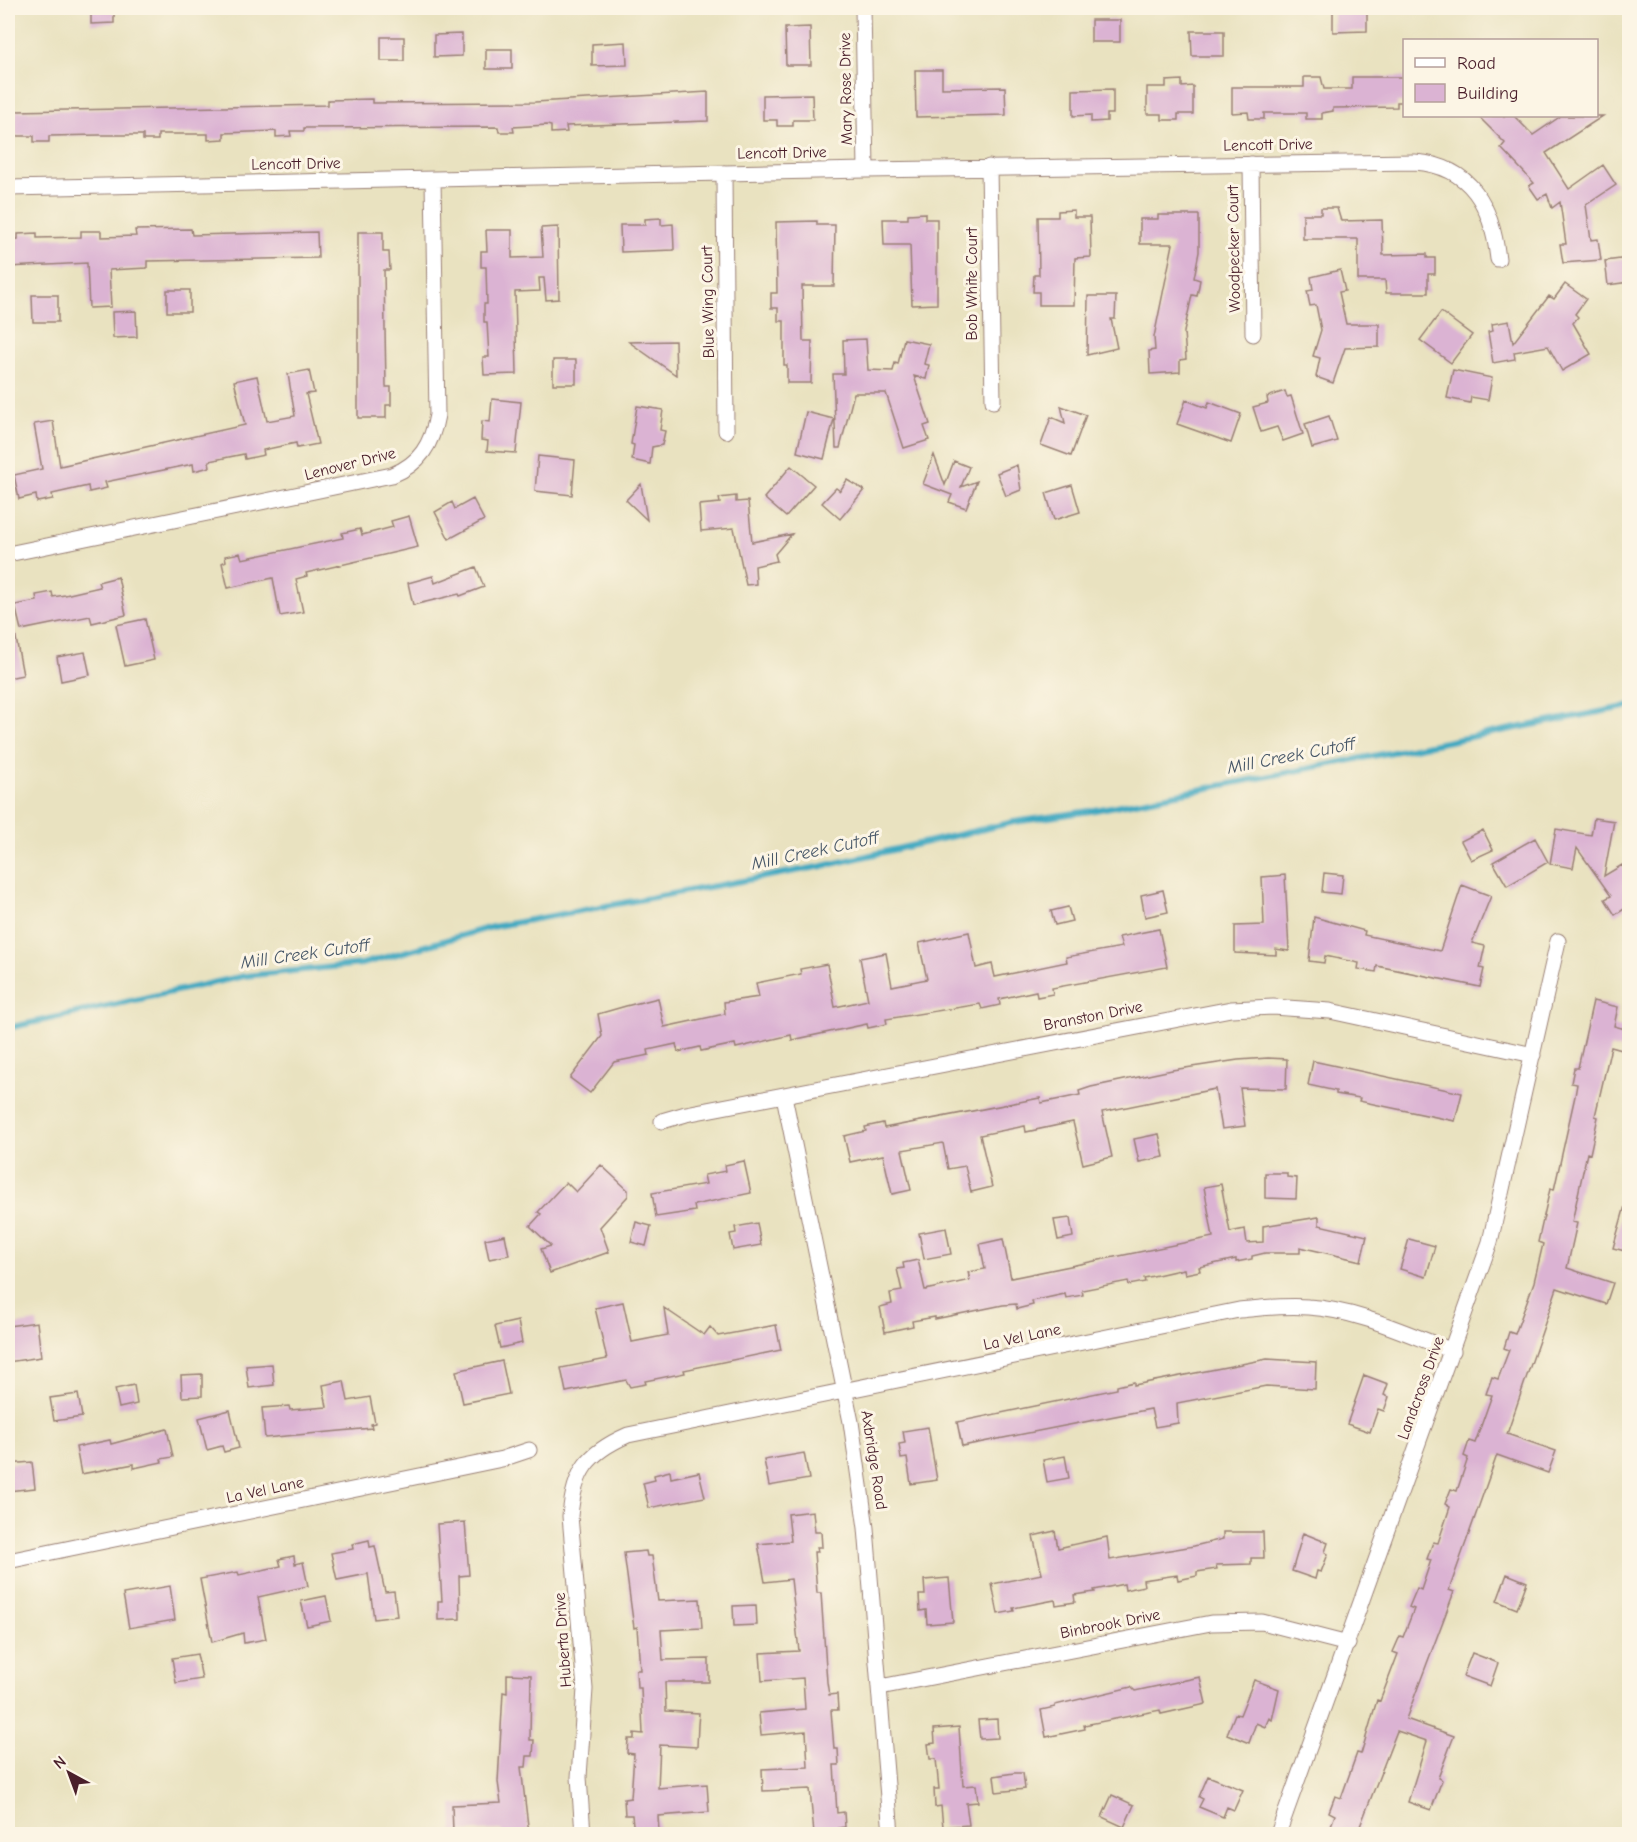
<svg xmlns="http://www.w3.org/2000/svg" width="1637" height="1842" font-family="'Comic Neue',sans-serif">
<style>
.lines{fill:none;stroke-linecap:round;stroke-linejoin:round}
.stream{stroke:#41a9c1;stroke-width:6}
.building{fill:#dbb3d3}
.street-casing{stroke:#9a8076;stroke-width:17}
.street{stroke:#fff;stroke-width:15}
.labels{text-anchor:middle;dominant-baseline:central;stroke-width:6;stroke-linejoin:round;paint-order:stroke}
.street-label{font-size:16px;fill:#4a1f2b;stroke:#fcf5e5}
.water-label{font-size:18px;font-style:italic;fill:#465667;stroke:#fcf5e5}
</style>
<rect width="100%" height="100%" fill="#fcf5e5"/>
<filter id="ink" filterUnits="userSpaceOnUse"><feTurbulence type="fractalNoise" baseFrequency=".0167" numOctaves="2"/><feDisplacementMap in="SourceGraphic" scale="12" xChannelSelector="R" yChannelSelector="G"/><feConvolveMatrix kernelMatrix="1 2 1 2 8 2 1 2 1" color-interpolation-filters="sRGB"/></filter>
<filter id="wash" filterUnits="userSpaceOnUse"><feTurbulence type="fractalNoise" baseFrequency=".008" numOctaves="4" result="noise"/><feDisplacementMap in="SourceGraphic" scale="24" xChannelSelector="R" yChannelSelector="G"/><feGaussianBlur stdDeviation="1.35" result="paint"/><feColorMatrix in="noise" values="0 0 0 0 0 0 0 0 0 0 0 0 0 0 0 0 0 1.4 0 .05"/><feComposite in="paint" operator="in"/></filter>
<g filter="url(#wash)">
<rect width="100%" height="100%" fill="#e9e2c0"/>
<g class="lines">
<path class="stream" d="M8 1028 244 976 362 964 492 927 823 866 1014 822 1090 811 1630 706"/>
</g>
<g id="blocks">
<path class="building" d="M91 8H114V23L91 24Z
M1333 8H1367V31L1333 32Z
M1091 20H1120V42H1091Z
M810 27 811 65H786L785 28Z
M1191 31H1224V56H1192Z
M462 34V56L434 57V35Z
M381 37H404V61H381Z
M626 42 627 65 592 66V44Z
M486 49H512V69H486Z
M915 70H942V88L1005 87 1006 115 916 117Z
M1304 77H1321L1324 89H1352V77H1404V102H1397V107L1333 108V111L1322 113V119H1306V113H1264V119H1249L1248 112 1232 113V87H1304Z
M1182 80V87L1193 86V114H1178V120H1162V114H1147V87H1166V81Z
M1113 89V114H1107V121L1091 122V115L1073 116V90Z
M708 92V121L566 126 567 132 551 133V126L547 125 513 127 514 132H499L498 127 304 128V131H290L291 136 276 137V131L224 133V139L208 140V134H158V140H143V135H100L49 136V142H34V136H16V111L328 105V100L372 99V103L535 102Z
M812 94 813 120H793V126H777V120H763V95Z
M1478 116H1514L1533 135 1561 116H1603L1546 153 1569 189 1603 165 1616 185 1586 205 1591 240 1598 239 1601 260 1563 263 1560 244H1566L1560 202 1552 208 1547 194 1538 199 1529 186 1534 183 1501 148 1505 143Z
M1321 208H1337L1341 221 1382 220 1383 255 1427 254V258H1435V274H1428V293H1386L1385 280H1358V239H1303V214H1321Z
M1074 210V217H1090L1091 257 1075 258 1074 305H1039V292H1033L1034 275H1039L1038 217H1058V211Z
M925 213V219H937V304L912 305 910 245H884L883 219H908V214Z
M1158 215H1199V252L1194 278 1200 280 1197 296 1192 295 1184 332 1186 359 1180 360V372L1150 374 1149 351 1155 350 1154 337 1173 244H1140V219H1158Z
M661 218V225L673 224 674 250 621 252 620 225H645V219Z
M817 221V225H835L834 286H802L803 341H812L811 383H787V365H784V321H778V308H771V293H777L776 222Z
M558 227 559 299 546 300 544 278H539L540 291 515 292 517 374 484 375 483 357H489L487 322H484V304H487L486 267H481V251H487L486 230H512V258L543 257 541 228Z
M191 229 192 235 317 232 318 258 147 261V268L109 270 111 307 89 308 87 263 8 267V240L18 239V234L37 233V238L81 237V231H101V237L136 236 135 230Z
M358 232H383V252H389L390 270H384L386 387H391V405H386V418H358Z
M1628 258 1629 282 1608 285 1605 261Z
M1340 270 1345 291 1339 292 1346 324H1379V347L1345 348 1333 383 1316 377 1320 358 1313 356 1321 330 1316 305 1310 306 1307 291 1313 290 1311 277Z
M1565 284 1586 299 1575 314 1578 317 1573 323 1591 354 1562 371 1548 346 1514 352 1515 359 1493 363 1488 332 1493 331 1492 324 1509 321 1513 343 1549 296 1554 299Z
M167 290H190V312H167Z
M32 295H58V322H33Z
M1088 296H1116L1115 319H1111L1117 348 1087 355Z
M136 311 137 337 113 338 112 312Z
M1441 312 1472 335 1451 363 1420 340Z
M866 339 868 370 893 371 895 363 898 364 904 339 929 344 924 364 929 365 926 379 914 376 930 424 924 426 929 440 904 448 886 393H854L840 448H836L833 374H844L843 340Z
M675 341 676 375 629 342Z
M553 360H576V384H553Z
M309 370 314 393 306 394 318 444 297 448 296 443 263 450 264 455 245 459 244 454 209 461 210 467 194 471 193 464 105 482 107 488 89 492 88 486 52 494 53 499 37 502 36 495 19 499 14 475 42 469 34 424 53 421 60 466 245 425 234 381 257 376 267 421 295 416 288 374Z
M1453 370 1492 378 1488 400 1471 397 1470 403 1447 398Z
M1285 391 1287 397 1291 396 1303 434 1283 441 1277 427 1261 432 1253 407 1268 403 1267 397Z
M492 399 521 402 516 453 487 451 488 441 481 440 482 421 490 422Z
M1186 400 1207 408 1209 402 1241 414 1231 443 1177 424Z
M637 406 663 410 660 430 665 431 662 445 652 447 650 464 632 460 634 445 631 444Z
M1061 406 1086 415 1071 456 1041 445 1051 417 1065 423Z
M806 412 834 419 824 459 797 452Z
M1329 416 1337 441 1312 448 1305 424Z
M934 455 945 485 954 461 969 467 961 487 977 481 966 508 949 502 952 495 923 484Z
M538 456 575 460 572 495 535 491Z
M1017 465 1021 490 1006 496 997 473Z
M791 466 814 485 786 517 764 498Z
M847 480 864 490 840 519 822 503 836 488 840 491Z
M641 484 647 520 626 500Z
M1072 485 1080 512 1054 520 1046 493Z
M736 496V502L748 501 752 542 792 534 775 554 777 561 755 566 756 584 746 585 734 528 701 531 699 505 720 503 719 498Z
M473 499 484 520 449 539 435 512 452 502 455 509Z
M409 516 418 547 306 573 307 576 296 579 303 612 280 616 273 578 228 588 222 563 226 561 225 556 240 553 242 559 343 538 342 533 360 529 362 535 393 527 391 521Z
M476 567 484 587 460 596 459 594 413 605 408 583 433 576 435 583Z
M118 577 126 615 92 623 90 616 21 630 15 605 37 601 36 595 52 592 53 597 65 595 100 587 98 582Z
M145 619 154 660 125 666 116 625Z
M15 633 23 675 8 678V634Z
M85 652 90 675 61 681 57 657Z
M1594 818 1614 821 1604 876 1622 865 1629 876V906L1615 915 1605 899 1611 896 1577 848 1573 868 1550 864 1556 829 1591 835Z
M1483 830 1493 850 1471 860 1461 841Z
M1535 838 1548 862 1507 886 1493 862Z
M1324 873 1343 875 1341 894 1322 892Z
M1285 875 1289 951 1276 949V955L1235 953V926L1264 925 1262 877Z
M1462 885 1491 896 1472 943 1485 946 1480 968 1484 969 1480 987 1377 966 1376 972 1358 969 1359 963 1325 956 1324 963 1309 961 1314 917 1365 931 1364 935 1440 951Z
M1163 890 1168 912 1145 917 1141 895Z
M1068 907 1072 921 1055 925 1051 911Z
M1159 929 1167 967 1052 988 1053 994 1037 997 1036 991 999 999 1000 1005 982 1009 980 1004 886 1019 887 1024 868 1028 867 1024 792 1040 791 1035 736 1048 735 1044 701 1051 700 1047 678 1052 676 1044 648 1050 649 1055 614 1062 590 1093 570 1078 602 1036 598 1014 626 1006 658 998 664 1027 725 1014 724 1002 759 997 756 983 801 974 800 969 827 964 835 1007 868 1000 860 958 886 953 892 986 927 979 919 943 969 932 976 968 992 964 995 977 1067 962 1066 957 1122 947 1119 937Z
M1593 1001 1618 1007 1614 1026 1629 1030V1052L1611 1047 1595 1116 1598 1117 1590 1154 1587 1153 1572 1222 1577 1223 1567 1268 1613 1283 1606 1304 1557 1288 1507 1434 1556 1451 1548 1473 1497 1455 1449 1590 1454 1592 1406 1719 1454 1736 1438 1778 1442 1780 1431 1810 1408 1802 1427 1741 1397 1731 1357 1834H1348L1330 1828 1335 1815 1329 1812 1335 1796 1341 1798 1357 1753 1361 1754 1377 1700 1380 1701 1398 1654 1393 1652 1400 1636 1403 1637 1414 1609 1409 1607 1417 1588 1421 1590 1431 1560 1427 1559 1433 1542 1438 1543 1450 1507 1445 1504 1451 1489 1457 1491 1468 1458 1464 1456 1469 1441 1475 1443 1492 1395 1486 1394 1492 1377 1498 1379 1509 1350 1504 1348 1509 1332 1515 1334 1534 1282 1543 1244 1538 1242 1550 1189 1554 1190 1575 1096 1577 1084 1571 1083 1574 1068H1578Z
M1268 1058 1287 1059 1286 1089 1240 1088 1245 1126 1222 1129 1215 1089 1102 1112 1112 1157 1083 1164 1073 1122 1026 1132 1025 1126 980 1135 992 1187 971 1192 965 1166 948 1169 943 1143 902 1150 911 1190 892 1194 883 1155 850 1162 844 1136 866 1131 865 1127 883 1123 884 1128 1040 1098 1041 1103 1080 1095 1079 1091 1091 1087 1172 1070 1238 1060Z
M1313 1061 1462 1093 1455 1121 1359 1101 1360 1098 1336 1094V1091L1308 1085Z
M1159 1134 1164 1157 1139 1162 1134 1139Z
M744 1161 751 1193 694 1205 695 1211 656 1217 652 1193 706 1184 704 1175 726 1171 725 1165Z
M601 1165 628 1190V1196L600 1227 609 1252 550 1273 541 1249 551 1246 530 1226 541 1214 538 1212 566 1182 576 1192Z
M1265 1173H1287V1177L1297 1178 1296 1199 1265 1198Z
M1221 1184 1230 1232 1245 1229 1247 1243 1263 1242V1226L1319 1217V1225L1367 1236 1361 1261 1300 1247V1253H1265L1252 1256V1259L1236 1262V1259L1199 1267 1200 1271 1185 1274 1184 1269 1144 1278 1145 1282 1129 1285 1128 1281 1082 1290 1083 1295 1066 1298 1065 1294 1032 1301 1033 1305 1017 1309 1016 1304 1003 1305 935 1319V1317L912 1321 913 1326 885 1332 880 1307 892 1304 890 1293 902 1291 897 1269 904 1268 903 1263 918 1260 925 1290 970 1280 968 1272 985 1269 980 1244 1003 1239 1011 1278 1213 1237 1204 1187Z
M1625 1206H1629V1252L1613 1248Z
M1070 1218 1073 1237 1058 1240 1054 1220Z
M636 1222 651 1226 646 1246 631 1242Z
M757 1223 761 1245 733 1250 730 1234 736 1233 735 1227Z
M946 1228 951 1254 924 1259 919 1233Z
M505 1235 509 1255 489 1259 485 1239Z
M1409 1239 1435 1246 1426 1277 1400 1269Z
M623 1302 632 1342 668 1335 664 1308 704 1335 710 1327 718 1336 776 1325 781 1350 684 1370 685 1373 645 1381 646 1384 630 1387 626 1380 566 1392 561 1368 607 1359 595 1308Z
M518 1321 522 1343 500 1348 495 1326Z
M37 1322 41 1357 8 1362V1326Z
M1267 1359 1316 1362 1315 1389 1266 1386 1177 1403 1178 1423 1155 1427 1151 1409 962 1446 957 1422 1117 1389V1386L1134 1382V1385Z
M502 1361 509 1394 463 1403 456 1371Z
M272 1364 274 1385 249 1388 246 1366Z
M202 1374V1396L182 1397 181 1375Z
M1364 1375 1388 1384 1384 1395 1389 1397 1384 1411 1378 1409 1370 1432 1347 1424Z
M344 1381 348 1401 370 1397 375 1423 371 1424 372 1428 265 1438 262 1408 289 1406 290 1410 327 1407 323 1385Z
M134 1385 137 1404 119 1408 115 1389Z
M78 1394 82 1417 54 1421 50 1398Z
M230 1410 239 1448 224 1452 222 1446 207 1450 199 1418Z
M928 1427 937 1480 911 1484 907 1458 901 1459 899 1444 905 1443 903 1431Z
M167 1429 173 1457 161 1459 162 1462 134 1468V1464L81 1474 76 1447 110 1440 111 1444Z
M804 1453 809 1479 769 1486 764 1460Z
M1065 1456 1069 1478 1047 1482 1043 1460Z
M32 1462 35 1488 8 1491V1464Z
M670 1471 671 1478 699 1472 705 1497 649 1508 643 1483 655 1480 654 1475Z
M813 1511 815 1532H821L822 1547H817L818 1552H814L817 1593H821L827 1682 829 1695 837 1694 838 1710H831L834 1749H838L839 1765H834L837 1813 844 1812 845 1827 839 1828V1833L819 1834H814L810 1789 763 1791 762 1769 808 1767 806 1731 761 1735 759 1713 805 1709 803 1678 762 1681 760 1653 799 1651 791 1579 765 1582 758 1544 791 1541 788 1514Z
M465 1522 469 1575 459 1576 460 1619 438 1620V1601H442L437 1524Z
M1055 1531 1058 1548 1107 1537 1110 1560 1194 1546 1223 1539V1532H1263L1264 1558H1251V1564L1216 1565 1217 1569 1197 1572V1576L1178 1580 1177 1575 1143 1580 1144 1586 1125 1590 1124 1584 1094 1590 1095 1592 1074 1595 1075 1602 1056 1605 1055 1600 1013 1608 1014 1611 998 1614 992 1584 1042 1574 1033 1536Z
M1303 1533 1328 1543 1325 1552 1328 1554 1321 1572 1317 1571 1315 1579 1292 1571Z
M369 1540 370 1547 375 1546 385 1592 394 1591 397 1616 374 1619 368 1574 337 1580 331 1553 353 1549 352 1544Z
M646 1551 647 1556H652L658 1601 700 1599 702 1628 661 1630 663 1660 709 1659V1682H665L666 1711 699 1713 698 1725 697 1747 660 1745 658 1788 707 1784 709 1812 658 1816 659 1832 634 1834 632 1815H625L624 1799 631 1798 634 1754 627 1753 628 1739H634V1733L643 1734 641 1688H637L636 1670H640L637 1627 634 1628 624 1553Z
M294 1556 295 1564 303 1562 308 1586 258 1597 266 1639 244 1643 243 1633 212 1642 200 1579 238 1572 239 1575 281 1566 279 1559Z
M1507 1574 1527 1582 1517 1609 1497 1601Z
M949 1578 953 1622 927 1624 926 1610 920 1611 919 1595H925L924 1580Z
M170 1586 175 1620 129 1628 123 1594Z
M326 1596 331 1621 307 1626 301 1601Z
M756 1605 757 1625 734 1626 733 1606Z
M1472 1653 1498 1663 1490 1686 1463 1676Z
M197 1654 202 1679 176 1683 172 1658Z
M507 1674 531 1675 530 1740H534L533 1756H527L526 1767H521L529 1834H503L502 1830 453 1832 452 1805 501 1803 498 1782 503 1692 507 1693Z
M1200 1677 1206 1704 1161 1714 1160 1710 1084 1725 1085 1729 1046 1737 1041 1710 1055 1707V1705L1131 1687 1135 1691Z
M1254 1680 1279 1689 1272 1720 1269 1718 1265 1727 1256 1723 1249 1743 1227 1734 1235 1714 1240 1715Z
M997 1719 998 1738 980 1739 978 1720Z
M959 1727 963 1786 976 1785 978 1802 966 1803 969 1825 943 1827 941 1806 935 1807 934 1789H939L936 1759H930L928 1744 935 1743 934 1729Z
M1014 1773H1023L1025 1789 996 1792 994 1776Z
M1208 1776 1243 1790 1234 1810 1227 1807 1223 1817 1199 1807 1203 1799 1199 1797Z
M1112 1795 1134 1805 1124 1827 1102 1817Z"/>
</g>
</g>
<g filter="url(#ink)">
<use href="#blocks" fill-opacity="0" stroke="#9a8076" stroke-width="1.5"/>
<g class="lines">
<defs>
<path id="street" d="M863 8 866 170
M1251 164 1253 334
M989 167 993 401
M724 173 726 431
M8 188 866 170 1415 162C1472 166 1492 207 1498 259
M8 554 392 475C420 464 432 444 437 415L433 180
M784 1096 851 1422 866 1528 891 1834
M662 1121 686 1114 1231 1009 1273 1007 1330 1011 1533 1055
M8 1561 502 1459 529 1450
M880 1687 1211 1623 1262 1622 1348 1644
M583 1834 579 1777 585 1689 570 1516C574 1471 587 1453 628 1435L1239 1310C1262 1308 1285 1305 1308 1307 1358 1310 1407 1334 1453 1351
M1278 1834 1490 1242 1558 941"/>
</defs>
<use href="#street" class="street-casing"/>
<use href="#street" class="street"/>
</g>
</g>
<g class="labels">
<g class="street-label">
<text transform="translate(846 89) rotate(-91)">Mary Rose Drive</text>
<text transform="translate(1268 145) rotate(-1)">Lencott Drive</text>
<text transform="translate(782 153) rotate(-1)">Lencott Drive</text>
<text transform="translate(296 164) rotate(-1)">Lencott Drive</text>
<text transform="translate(1234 249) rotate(-91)">Woodpecker Court</text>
<text transform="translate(972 284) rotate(-90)">Bob White Court</text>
<text transform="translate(708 302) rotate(-91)">Blue Wing Court</text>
<text transform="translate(350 464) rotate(-14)">Lenover Drive</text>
<text transform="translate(1093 1016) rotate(-11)">Branston Drive</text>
<text transform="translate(1022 1337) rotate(-12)">La Vel Lane</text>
<text transform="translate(1421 1388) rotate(-70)">Landcross Drive</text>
<text transform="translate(874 1460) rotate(81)">Axbridge Road</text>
<text transform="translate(265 1490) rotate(-12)">La Vel Lane</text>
<text transform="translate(1110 1624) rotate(-11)">Binbrook Drive</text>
<text transform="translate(563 1640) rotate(-94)">Huberta Drive</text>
</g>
<g class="water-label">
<text transform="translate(1291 756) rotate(-11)">Mill Creek Cutoff</text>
<text transform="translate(815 851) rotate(-12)">Mill Creek Cutoff</text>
<text transform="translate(305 954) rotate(-8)">Mill Creek Cutoff</text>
</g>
</g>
<rect width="1637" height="1842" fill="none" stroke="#fcf5e5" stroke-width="30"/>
<rect x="1403" y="39" width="195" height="78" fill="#fcf5e5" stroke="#b59f9b" stroke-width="1.5"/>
<rect x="1415" y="58" width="30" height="9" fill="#ffffff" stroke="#b59f9b" stroke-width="1.5"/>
<text x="1457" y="69" font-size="18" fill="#4a1f2b">Road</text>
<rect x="1415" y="84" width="30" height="18" fill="#dbb3d3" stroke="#b59f9b" stroke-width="1.5"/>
<text x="1457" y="99" font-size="18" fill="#4a1f2b">Building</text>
<g transform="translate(69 1773) rotate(319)" stroke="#fcf5e5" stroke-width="4.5" paint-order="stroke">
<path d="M0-4.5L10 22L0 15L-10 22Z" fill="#4a1f2b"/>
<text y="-9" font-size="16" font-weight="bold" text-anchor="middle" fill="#4a1f2b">N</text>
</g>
</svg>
